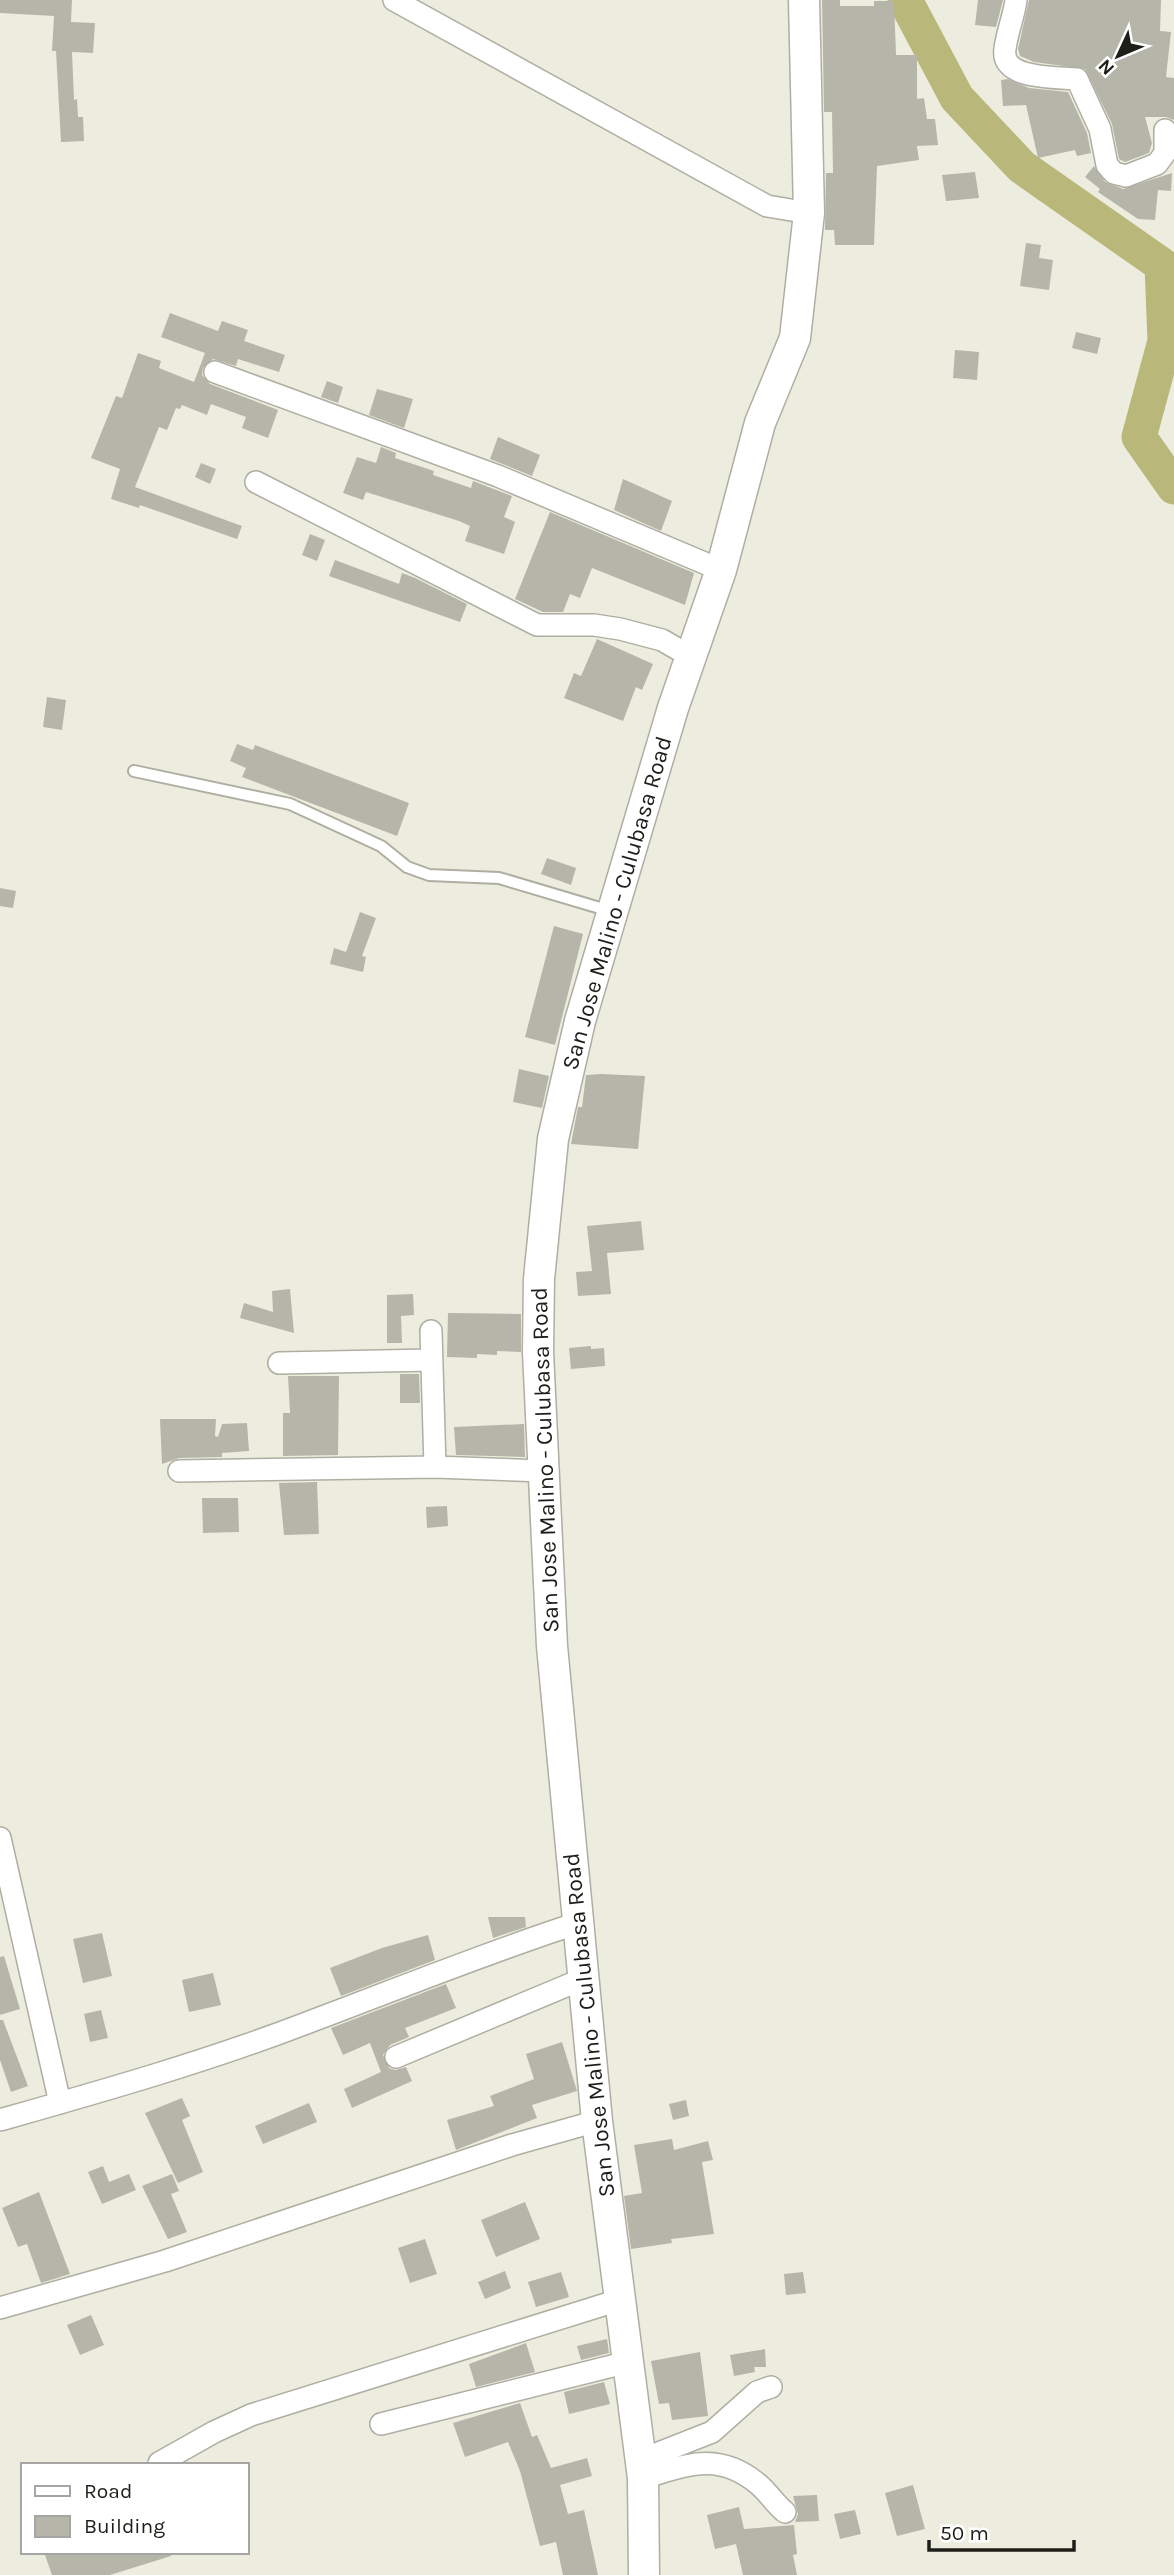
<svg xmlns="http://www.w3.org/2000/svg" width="1174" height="2575" font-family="Karla,sans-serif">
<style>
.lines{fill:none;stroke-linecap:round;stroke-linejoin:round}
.river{stroke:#b9b779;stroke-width:35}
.building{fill:#b5b5a9}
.lane-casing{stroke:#aeaea2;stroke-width:14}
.street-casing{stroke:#aeaea2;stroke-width:24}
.secondary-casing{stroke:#aeaea2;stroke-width:33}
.lane{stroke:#fff;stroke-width:10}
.street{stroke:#fff;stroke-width:21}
.secondary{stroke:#fff;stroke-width:30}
.labels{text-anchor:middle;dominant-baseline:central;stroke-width:5;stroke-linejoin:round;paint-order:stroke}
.street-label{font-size:23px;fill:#1e1e19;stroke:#fff}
</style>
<rect width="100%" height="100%" fill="#ededdf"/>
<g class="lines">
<path class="river" d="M905 0 957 98 1022 167 1162 265 1165 341 1139 437 1174 487"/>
</g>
<path class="building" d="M0 0H72L71 22 95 23 93 53 72 52 74 100 77 99 78 117H83L84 141 61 142 56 51H52L54 16 0 13Z
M822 0H840V6H874V1H894L896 55H917V99L924 98 927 119H935L938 145 917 146 919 160 877 166 874 245H835L834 230H825L826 173H833L832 112H824Z
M978 0H1003L996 27 975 25Z
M1029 0H1161L1160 31 1171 32 1166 77 1174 78V120L1166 117H1145L1152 143 1149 153 1125 162 1119 159 1112 124 1085 69 1034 62 1020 56 1018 49Z
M1008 79 1029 88 1068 92 1087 133 1091 153 1077 156 1075 150 1038 158 1026 105 1003 106 1001 80Z
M1094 166 1105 182 1123 189 1172 173 1171 191 1158 190 1155 220 1138 219 1098 192 1100 189 1085 177Z
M975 172 979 198 946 201 942 175Z
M1026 243 1041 245 1039 258 1053 260 1049 290 1020 286Z
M170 313 218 331 222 321 248 330 244 341 285 355 279 372 238 359 236 366 213 359 203 368 202 375 210 384 278 410 268 438 242 428 246 417 211 404 207 415 182 405 180 409 176 408 167 430 159 427 135 487 242 526 237 539 140 505 139 508 111 499 120 469 91 458 116 396 122 398 138 353 161 361 159 368 194 382 205 353 161 337Z
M1076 332 1101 338 1097 354 1072 348Z
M955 350 979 352 977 380 953 378Z
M327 381 343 387 338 403 321 397Z
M377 389 413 399 404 428 369 415Z
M498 437 540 455 532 476 490 459Z
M381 447 396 453 395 458 434 471 433 475 471 488 473 481 512 496 504 517 515 522 504 554 465 541 470 526 459 521 366 492 363 500 343 493 357 457 376 463Z
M201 463 216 469 210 484 195 477Z
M623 479 672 501 661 531 614 510Z
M550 512 694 573 685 605 592 568 580 598 570 594 563 612H543L515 599Z
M310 534 325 540 317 561 302 555Z
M335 560 399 584 402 573 415 578 467 604 460 622 329 576Z
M597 639 653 664 642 690 636 687 623 721 564 698 574 673 581 676Z
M47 697 66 700 62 730 43 727Z
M237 744 253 750 255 745 409 803 397 836 242 777 246 768 230 761Z
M547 858 576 868 571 885 541 874Z
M0 888 16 891 13 908 0 906Z
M360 912 376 918 362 956 366 957 363 972 330 964 334 948 346 952Z
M554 926 583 934 555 1045 525 1037Z
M519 1069 549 1076 542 1108 513 1102Z
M601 1074 645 1076 638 1149 571 1144 578 1107H582L586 1075Z
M641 1221 644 1250 607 1253 611 1294 578 1296 576 1272 592 1271 587 1226Z
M290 1289 294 1333 240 1318 244 1303 273 1312 272 1291Z
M413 1294 414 1315 401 1316 402 1343H387V1295Z
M448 1313 521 1314V1352L497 1351V1355L477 1354V1358L447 1357Z
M591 1346V1349L604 1348 605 1366 571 1369 569 1348Z
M400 1374H419L420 1403H400Z
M288 1376H339L338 1455 283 1456V1413H290Z
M160 1419H216L215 1436 218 1437 222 1424 247 1423 249 1451 222 1453V1457L179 1458 162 1464Z
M524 1424 525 1457 456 1455 454 1427Z
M317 1482 319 1534 284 1535 279 1483Z
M202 1498H238L239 1532 203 1533Z
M447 1506 448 1526 427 1528 426 1507Z
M488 1917H525L526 1927 493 1938Z
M102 1933 112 1976 83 1983 73 1939Z
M428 1935 435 1960 341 1996 330 1968 382 1948Z
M4 1956 20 2009 0 2015V1957Z
M213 1973 221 2005 189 2012 182 1980Z
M446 1984 456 2008 405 2028 409 2037 390 2045 383 2055 389 2068 395 2070 406 2067 412 2081 352 2108 344 2089 381 2072 370 2043 343 2055 331 2028Z
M101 2010 108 2038 90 2042 84 2014Z
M0 2020H3L28 2086 11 2092 0 2060Z
M562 2042 577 2091 532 2105 537 2118 456 2150 447 2120 494 2106 490 2096 534 2079 526 2054Z
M182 2098 190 2116 182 2120 203 2172 178 2183 145 2113Z
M686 2100 689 2116 673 2120 669 2104Z
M309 2103 317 2122 263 2144 255 2126Z
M672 2139 674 2150 708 2141 713 2160 702 2162 714 2234 671 2239 672 2243 631 2249 624 2196 642 2193 634 2145Z
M103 2166 109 2182 129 2174 136 2190 102 2204 88 2172Z
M172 2174 179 2191 171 2194 187 2232 168 2239 142 2186Z
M39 2192 70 2274 41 2283 27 2244 18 2247 2 2208Z
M525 2202 540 2239 496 2257 481 2220Z
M425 2239 437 2274 410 2283 398 2248Z
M505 2271 511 2288 485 2299 478 2282Z
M561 2272 569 2297 536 2307 528 2282Z
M803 2272 806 2293 786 2295 784 2274Z
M91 2315 104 2345 80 2355 67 2325Z
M607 2339 609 2353 581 2360 577 2346Z
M526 2343 535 2372 476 2387 469 2364Z
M765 2349 766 2367H754L755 2372 734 2376 730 2355Z
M700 2352 708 2416 672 2420 669 2403 659 2404 651 2361Z
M604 2382 610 2404 569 2414 564 2392Z
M520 2403 532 2437 537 2435 551 2468 587 2458 592 2476 560 2485 568 2514 584 2510 598 2575H563L556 2542 540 2546 520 2471 508 2442 465 2457 453 2423Z
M913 2485 925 2529 897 2536 885 2493Z
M817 2495 819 2521 795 2522 798 2514 793 2496Z
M739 2507 744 2529 794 2525 797 2554 793 2555 797 2575H743L736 2544 715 2549 707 2515Z
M855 2510 861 2534 840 2539 834 2514Z
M44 2552H171V2556L110 2575H52Z"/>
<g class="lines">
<defs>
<path id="lane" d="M134 771 290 804 381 846 407 867 429 875 499 878 610 911"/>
<path id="street" d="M394 0 767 206 809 213
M1016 0C1014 16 1007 32 1005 49 1000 80 1057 77 1077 79L1100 129 1107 165 1114 173 1126 176 1157 164 1165 153V130
M215 372 498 476 721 570
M256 482 537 625H594L620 629 662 640 693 658
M431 1331 435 1467
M279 1363 431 1360
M179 1471 435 1467 544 1471
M0 1838 60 2103
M396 2057 585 1978
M0 2120C102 2091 205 2062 304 2024 395 1990 485 1953 578 1923
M0 2308 165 2261 512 2145 597 2121
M381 2424 628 2362
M641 2460 712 2432 757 2392 771 2387
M159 2463 214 2432 251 2415 619 2300
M643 2478C687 2465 718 2451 758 2484 768 2492 775 2504 785 2512"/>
<path id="secondary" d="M644 2575 643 2478 597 2121 552 1646 538 1352 539 1279 553 1139 580 1021 673 708 721 570 760 423 795 338 809 213 804 0"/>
</defs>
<use href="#lane" class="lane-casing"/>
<use href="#street" class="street-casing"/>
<use href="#secondary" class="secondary-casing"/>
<use href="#lane" class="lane"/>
<use href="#street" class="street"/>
<use href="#secondary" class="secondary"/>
</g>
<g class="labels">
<g class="street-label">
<text transform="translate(617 903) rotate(-74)">San Jose Malino - Culubasa Road</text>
<text transform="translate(545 1460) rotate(-92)">San Jose Malino - Culubasa Road</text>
<text transform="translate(589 2025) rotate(-96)">San Jose Malino - Culubasa Road</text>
</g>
</g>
<rect x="21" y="2463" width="228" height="91" fill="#ffffff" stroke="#a5a5a3" stroke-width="2"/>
<rect x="35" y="2486" width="35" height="10" fill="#ffffff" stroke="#a5a5a3" stroke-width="2"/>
<text x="84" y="2498" font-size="21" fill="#1e1e19">Road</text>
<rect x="35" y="2516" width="35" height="21" fill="#b5b5a9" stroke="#a5a5a3" stroke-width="2"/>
<text x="84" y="2533" font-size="21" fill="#1e1e19">Building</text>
<g transform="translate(1118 56) rotate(226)" stroke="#ffffff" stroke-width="5" paint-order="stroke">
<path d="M0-5L12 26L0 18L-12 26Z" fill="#1e1e19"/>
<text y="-10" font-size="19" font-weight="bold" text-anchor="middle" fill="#1e1e19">N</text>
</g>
<path d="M929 2540v10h145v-10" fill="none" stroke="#1e1e19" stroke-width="3.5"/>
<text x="940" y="2540" font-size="21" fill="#1e1e19" stroke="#ffffff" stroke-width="5" paint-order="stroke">50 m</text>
</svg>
